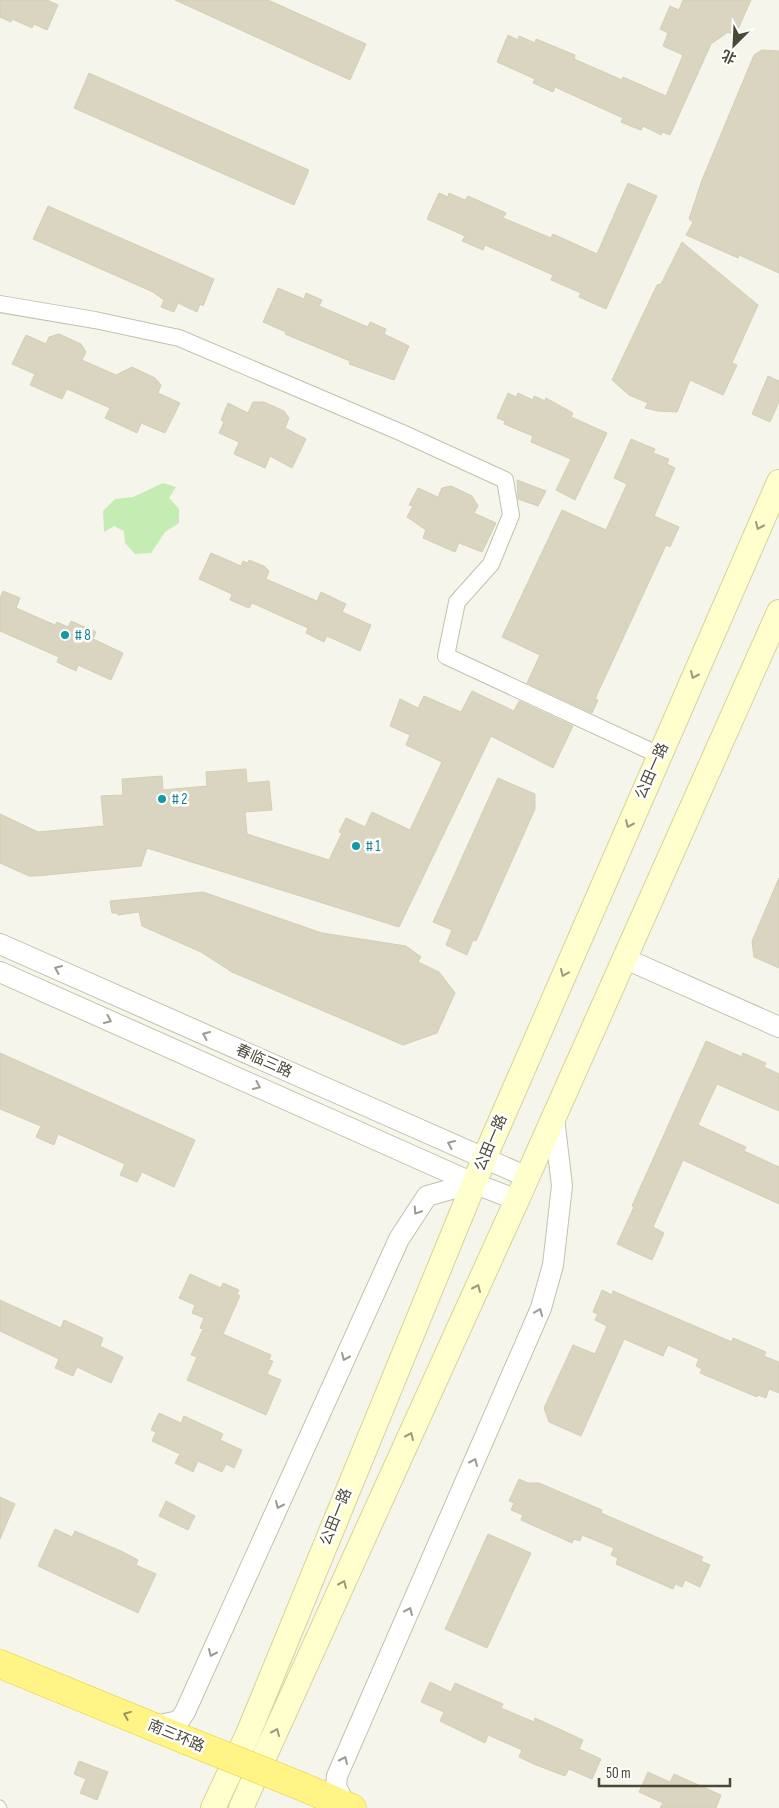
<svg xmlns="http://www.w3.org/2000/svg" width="779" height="1808" font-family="'Sofia Sans Condensed','Noto Sans SC',sans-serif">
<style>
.green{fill:#c5ecb3}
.building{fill:#d9d5c0;stroke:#d4cfb3}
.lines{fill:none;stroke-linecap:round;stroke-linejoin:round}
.service-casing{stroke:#c3c0ad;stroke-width:11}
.minor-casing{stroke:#c3c0ad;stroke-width:18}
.tertiary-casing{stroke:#c3c0ad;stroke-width:22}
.secondary-casing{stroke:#d5d397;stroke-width:26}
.trunk-casing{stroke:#e6cd36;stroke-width:29}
.service{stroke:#fff;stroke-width:9}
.minor{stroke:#fff;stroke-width:16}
.tertiary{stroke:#fff;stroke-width:20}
.secondary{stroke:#fffecd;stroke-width:24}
.trunk{stroke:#fff485;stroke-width:28}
.trunk-bridge-casing{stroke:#e6cd36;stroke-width:29;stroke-linecap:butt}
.trunk-bridge{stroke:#fff485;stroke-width:28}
.oneway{stroke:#9c9a7b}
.oneway2{stroke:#9c9a92}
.oneway3{stroke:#9c955b}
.culture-dot{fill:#0f9aa8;stroke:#fff;stroke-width:2}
.labels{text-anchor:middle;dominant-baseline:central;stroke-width:5;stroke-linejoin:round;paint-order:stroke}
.culture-label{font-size:15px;fill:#0d838f;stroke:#fff;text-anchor:start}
.street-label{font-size:15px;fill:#4b4838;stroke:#fff}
</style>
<rect width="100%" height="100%" fill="#f6f5eb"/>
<path class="green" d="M163 483 176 487 169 498 179 509V523L165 532 151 553 135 554 125 543 124 531 114 526 104 532 103 511 115 499 133 497Z"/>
<path class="building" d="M0 0H47L58 5 47 30 34 24 32 28 12 19 11 22 0 17Z
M175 0H268L366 44 350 80Z
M683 0H751L735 36 728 32 711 44 670 135 662 132 661 135 643 126 641 130 633 127 621 122 623 118 555 87 553 92 533 83 535 79 497 62 508 35 518 40 519 36 535 43 536 39 575 55 574 59 622 80 623 77 666 96 683 55 663 46 668 33 660 29 670 6 679 10Z
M762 50 779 51V273L739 255 738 258 686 235 693 222 689 219 702 180 754 55Z
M89 73 309 170 294 205 74 108Z
M628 183 657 196 606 309 579 297 581 293 551 280 553 275 485 245 483 250 462 241 465 236 427 219 439 193 448 197 449 193 465 200 468 196 506 213 503 218 551 238 553 234 597 254Z
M48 206 214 279 203 306 200 304 197 312 178 303 174 312 161 307 164 300 153 292 33 239Z
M682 242 758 305 732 363 737 365 723 395 690 380 677 412 658 411 645 408 648 403 629 395 612 380 657 285 661 284Z
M278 288 304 299 306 293 322 300 319 306 368 327 370 322 386 329 384 334 409 346 394 380 349 364 350 361 285 334 286 332 263 322Z
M59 334 81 344 86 352 82 360 116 375 132 367 155 378 161 385 158 393 180 403 165 433 141 423 137 433 105 418 110 408 67 389 62 399 30 385 35 374 12 364 26 335 46 344 49 337Z
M768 376 779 381V402L770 422 752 414Z
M508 393 516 397 518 393 533 400 534 396 545 401 546 398 573 413 571 417 607 433 575 500 556 490 571 459 531 442 533 436 504 424 505 421 497 418Z
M253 402H264L284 411 289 418 285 428 306 439 292 468 270 456 265 468 234 454 239 442 219 433 224 422 221 420 228 403 248 413Z
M631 439 655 449 653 453 669 459 667 464 675 468 654 516 679 527 670 547 666 545 595 699 598 700 592 713 527 683 540 655 502 637 562 510 606 530 627 484 614 478Z
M517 480 546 491 538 506 518 499Z
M451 486 472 496 478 506 474 513 496 523 482 552 459 543 455 552 423 538 426 530 407 517 413 506 409 505 418 488 438 497 442 488Z
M211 553 241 566 243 561 248 563 249 560 264 566 269 571 266 579 317 601 321 592 346 604 342 612 371 625 360 651 327 636 324 642 306 633 308 628 252 603 249 608 230 600 232 594 199 579Z
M3 591 20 598 16 608 55 625 57 622 68 627 71 621 96 632 93 639 123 653 111 680 78 665 76 671 57 662 59 657 0 631V598Z
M472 691 514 711 519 701 573 726 553 768 491 736 399 927 147 848 141 866 36 876H29L0 863V814L38 832 104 826 101 796 123 795 122 779 162 776 163 790 207 786 206 772 246 769 247 783 269 781 272 810 245 812 247 834 329 860 342 833 339 832 346 818 365 827 372 812 410 830 442 762 406 745 410 735 390 726 400 699 418 708 424 696 461 712Z
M498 778 535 794V809L476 941 473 940 467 955 446 945 452 930 433 922Z
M779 878V968L754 957 752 941Z
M203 892 322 933 406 946 421 957 418 962 439 972 455 993 437 1033 403 1045 232 972 201 952 142 926 139 912 118 915 117 913H112L110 901Z
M706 1041 742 1057 743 1053 766 1063 764 1067 779 1074V1111L717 1084 698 1125 746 1147 744 1151 779 1167V1204L683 1160 653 1227 664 1233 652 1260 617 1244 634 1207 632 1206Z
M0 1053 195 1140 174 1187 142 1172 137 1182 120 1175 125 1164 58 1134 54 1145 36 1137 41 1126 0 1109Z
M190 1274 221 1288 223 1283 239 1290 237 1294 240 1296 223 1334 271 1355 269 1360 273 1361 267 1374 281 1380 266 1415 187 1380 197 1357 191 1355 203 1329 200 1328 204 1318 192 1313 195 1305 179 1298Z
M602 1290 612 1295 613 1291 732 1342 733 1338 766 1352 764 1356 779 1362V1393L769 1389 766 1398 758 1395 757 1397 700 1373 702 1369 696 1366 699 1359 668 1345 663 1356 624 1339 581 1436 549 1422 544 1408 573 1345 595 1354 607 1326 595 1320 598 1314 593 1312Z
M0 1300 61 1328 64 1320 103 1338 100 1346 123 1357 111 1383 77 1367 73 1376 55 1368 59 1359 0 1331Z
M159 1413 181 1423 184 1416 223 1434 220 1440 242 1450 234 1468 226 1464 222 1472 198 1461 193 1472 175 1463 180 1454 152 1441 156 1432 151 1430Z
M519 1479 528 1483H539L602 1510 601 1513 703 1557 701 1561 710 1565 700 1587 685 1580 682 1587 675 1584 673 1589 616 1564 618 1558 611 1555 614 1548 582 1535 580 1541 574 1539 572 1543 521 1520 523 1515 511 1510 514 1503 509 1501Z
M0 1497 15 1504 0 1539Z
M166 1501 195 1516 188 1530 159 1516Z
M55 1529 72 1537 75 1531 123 1552 138 1560 136 1565 156 1574 138 1613 38 1566Z
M488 1534 531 1553 487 1648 445 1629Z
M430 1682 451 1692 455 1683 503 1704 501 1708 534 1722 535 1718 583 1740 579 1749 601 1759 592 1779 569 1769 565 1776 536 1765 519 1757 522 1750 488 1735 485 1743 440 1721 444 1712 421 1702Z
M79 1761 108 1772 97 1800 80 1793 86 1779 74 1774Z
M648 1772 670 1782 674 1774 721 1795 716 1808H660L663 1803 639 1792Z"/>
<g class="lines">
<defs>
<path id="service" d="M0 1805 2 1808"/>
<path id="minor" d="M0 304 95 320 179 338 400 432 505 480 511 515 491 564 457 602 446 656 659 755"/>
<path id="tertiary" d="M0 944 527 1177
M626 959 779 1027
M0 972 473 1183 517 1200
M154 1726 179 1721 185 1712 399 1239 427 1196 473 1183
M345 1805 336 1786 337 1776 541 1308 553 1265 562 1186 554 1118"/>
<path id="secondary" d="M213 1808 248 1734 484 1159 779 482
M241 1808 517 1200 779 612"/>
<path id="trunk" d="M0 1664 188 1741
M303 1787 352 1808"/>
</defs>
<use href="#service" class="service-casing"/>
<use href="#minor" class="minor-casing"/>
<use href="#tertiary" class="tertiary-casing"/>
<use href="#secondary" class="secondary-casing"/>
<use href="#trunk" class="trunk-casing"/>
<use href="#service" class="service"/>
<use href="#minor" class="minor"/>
<use href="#tertiary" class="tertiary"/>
<use href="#secondary" class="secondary"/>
<use href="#trunk" class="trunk"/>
<defs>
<path id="trunk-bridge" d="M188 1741 303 1787"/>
</defs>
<use href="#trunk-bridge" class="trunk-bridge-casing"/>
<use href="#trunk-bridge" class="trunk-bridge"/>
</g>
<defs><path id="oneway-chevron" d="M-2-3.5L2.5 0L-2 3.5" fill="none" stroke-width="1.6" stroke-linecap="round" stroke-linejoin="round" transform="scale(1.25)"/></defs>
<g class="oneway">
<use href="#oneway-chevron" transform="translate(759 526) rotate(114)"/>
<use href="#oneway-chevron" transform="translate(694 675) rotate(114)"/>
<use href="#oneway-chevron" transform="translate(629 824) rotate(114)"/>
<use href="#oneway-chevron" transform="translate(564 973) rotate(113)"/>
<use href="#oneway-chevron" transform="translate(477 1288) rotate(-66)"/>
<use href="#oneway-chevron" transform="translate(410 1436) rotate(-66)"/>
<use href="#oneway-chevron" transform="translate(343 1584) rotate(-66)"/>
<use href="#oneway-chevron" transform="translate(276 1732) rotate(-66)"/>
</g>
<g class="oneway2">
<use href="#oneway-chevron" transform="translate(58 969) rotate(-156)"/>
<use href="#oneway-chevron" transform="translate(108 1020) rotate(24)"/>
<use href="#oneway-chevron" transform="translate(206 1035) rotate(-156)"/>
<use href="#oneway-chevron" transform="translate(257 1086) rotate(24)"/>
<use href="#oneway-chevron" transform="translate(451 1144) rotate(-156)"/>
<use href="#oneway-chevron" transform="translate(417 1211) rotate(123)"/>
<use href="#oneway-chevron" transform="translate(539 1312) rotate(-68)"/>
<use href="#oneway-chevron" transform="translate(345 1357) rotate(114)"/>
<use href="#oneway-chevron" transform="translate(474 1462) rotate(-66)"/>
<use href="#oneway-chevron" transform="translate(279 1505) rotate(114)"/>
<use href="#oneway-chevron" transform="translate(409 1611) rotate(-66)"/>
<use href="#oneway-chevron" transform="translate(212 1653) rotate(114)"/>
<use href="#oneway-chevron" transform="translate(344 1760) rotate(-66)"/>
</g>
<use class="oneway3" href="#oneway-chevron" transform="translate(127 1715) rotate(-158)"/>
<g class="culture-dot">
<circle cx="65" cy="635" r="5"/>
<circle cx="162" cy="799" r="5"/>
<circle cx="356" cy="846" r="5"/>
</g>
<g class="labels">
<g class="culture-label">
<text x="75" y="635"># 8</text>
<text x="172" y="799"># 2</text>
<text x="366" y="846"># 1</text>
</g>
<g class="street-label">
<text transform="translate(652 771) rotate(-66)">公田一路</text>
<text transform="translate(264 1061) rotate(24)">春临三路</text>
<text transform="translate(491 1143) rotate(-67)">公田一路</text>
<text transform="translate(336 1517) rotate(-68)">公田一路</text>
<text transform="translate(176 1736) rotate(23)">南三环路</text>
</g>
</g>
<g transform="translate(734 45) rotate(204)" stroke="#ffffff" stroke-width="4" paint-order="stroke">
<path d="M0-4L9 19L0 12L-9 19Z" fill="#4b4838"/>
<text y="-8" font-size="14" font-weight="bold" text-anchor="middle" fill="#4b4838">北</text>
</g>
<path d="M599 1778v8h131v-8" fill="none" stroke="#4b4838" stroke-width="2.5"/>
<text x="606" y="1778" font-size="15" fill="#4b4838" stroke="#ffffff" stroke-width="4" paint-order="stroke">50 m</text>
</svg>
